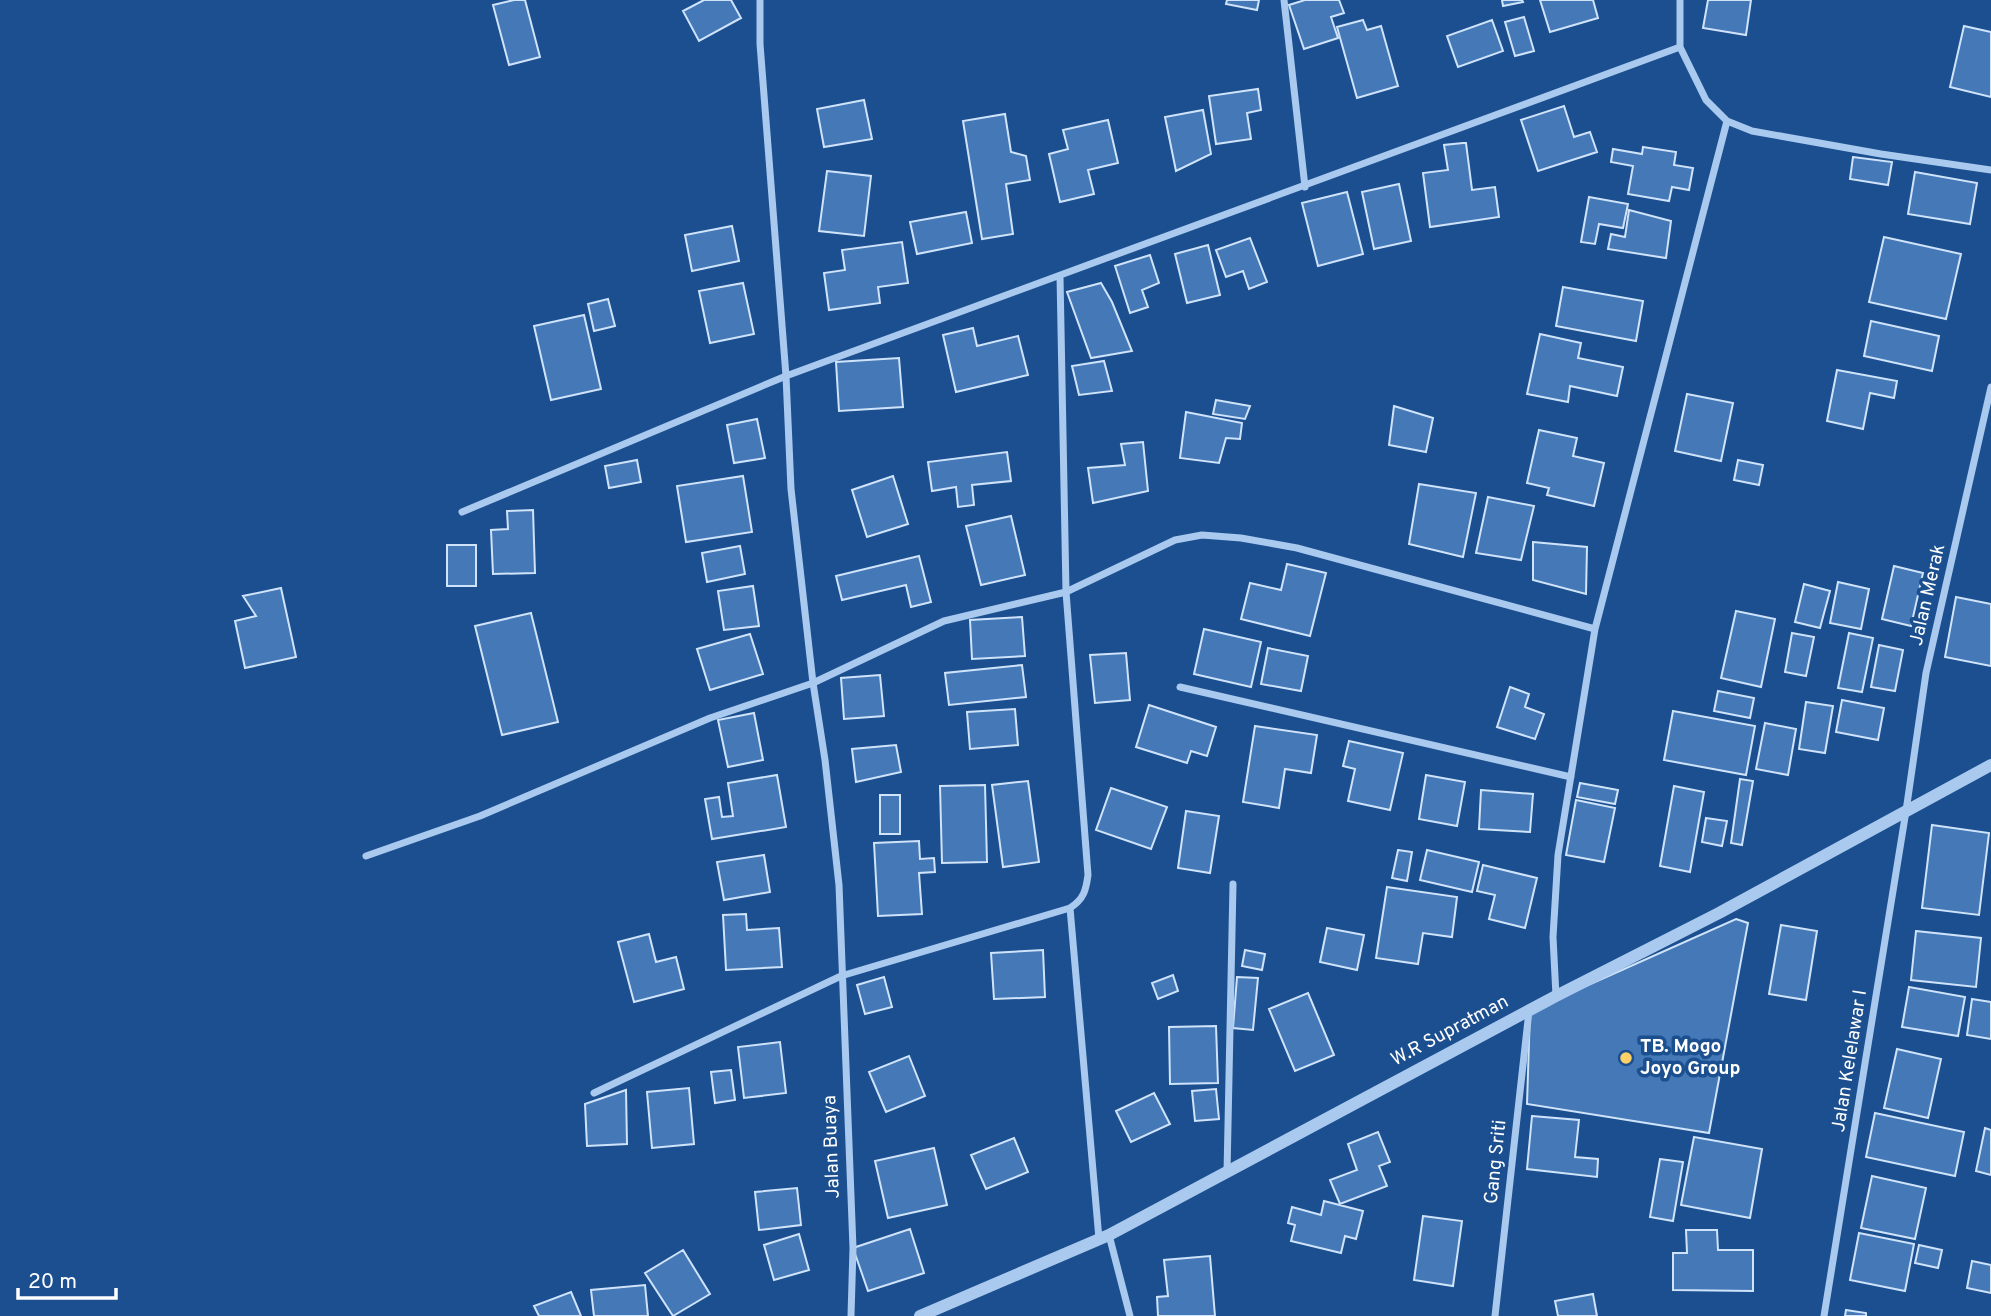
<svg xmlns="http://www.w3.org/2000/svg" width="1991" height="1316" font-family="Overpass,sans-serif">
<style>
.building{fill:#4478b7;stroke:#cfe3fa;stroke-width:2}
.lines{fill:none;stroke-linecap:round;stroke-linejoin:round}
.minor{stroke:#a9c9ee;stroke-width:7}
.tertiary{stroke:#a9c9ee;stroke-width:12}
.poi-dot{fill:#ffd166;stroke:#1b4f8f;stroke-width:2.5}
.labels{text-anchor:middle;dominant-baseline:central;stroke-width:7;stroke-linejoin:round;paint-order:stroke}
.street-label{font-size:19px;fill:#fff;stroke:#1b4f8f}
.poi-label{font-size:19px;font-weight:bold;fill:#fff;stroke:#1b4f8f;text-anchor:start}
</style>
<rect width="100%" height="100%" fill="#1b4f8f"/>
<path class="building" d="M514 0H525L540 57 509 65 493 5Z
M704 0H731L741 18 699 41 683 11Z
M1227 0H1259L1257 10 1226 4Z
M1305 0H1339L1344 13 1331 17 1338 38 1304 49 1289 5Z
M1502 0H1522L1523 2 1503 6Z
M1540 0H1593L1598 18 1550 32Z
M1708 0H1751L1746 35 1703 28Z
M1524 17 1534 51 1515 56 1505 22Z
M1363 20 1367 30 1381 26 1398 86 1357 98 1337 27Z
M1492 20 1503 51 1458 67 1447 36Z
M1964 26 1991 32V97L1950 87Z
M1258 89 1261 110 1247 113 1251 139 1216 144 1209 96Z
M864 100 872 139 824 147 817 109Z
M1564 106 1574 137 1590 132 1597 152 1538 171 1521 120Z
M1203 110 1211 154 1176 171 1165 117Z
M1005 114 1011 152 1026 156 1030 180 1006 184 1013 234 982 239 963 121Z
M1108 120 1118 163 1088 170 1094 194 1060 202 1049 154 1068 149 1063 130Z
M1463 143H1466L1472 190 1495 187 1499 217 1430 227 1423 173 1448 170 1444 145Z
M1643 147 1676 152 1674 165 1693 168 1689 190 1672 187 1669 201 1628 194 1633 166 1611 162 1613 149 1642 154Z
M1853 157 1892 162 1888 185 1850 179Z
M827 171 871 176 864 236 819 231Z
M1915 172 1977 183 1970 224 1908 214Z
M1399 184 1411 241 1374 249 1362 192Z
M1347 192 1363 254 1318 266 1302 203Z
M1589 197 1628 204 1623 228 1599 224 1595 244 1581 242Z
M1629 210 1671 221 1666 258 1608 249 1611 234 1625 237Z
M966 212 972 243 917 254 910 222Z
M732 226 739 261 692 271 685 235Z
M1884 237 1961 254 1946 319 1869 302Z
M1250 238 1267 282 1249 289 1243 271 1226 277 1216 250Z
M902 242 908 283 878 287 880 303 829 310 824 273 845 270 842 250Z
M1208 245 1220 295 1187 303 1175 254Z
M1150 255 1159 283 1142 290 1148 307 1130 313 1115 266Z
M743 283 754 334 710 343 699 291Z
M1101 283 1112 302 1132 351 1091 358 1067 292Z
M1563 287 1643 301 1636 341 1556 326Z
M608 299 615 326 594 331 588 304Z
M584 315 601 389 551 400 534 326Z
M1871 321 1939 336 1932 371 1864 356Z
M973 328 977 346 1018 336 1028 375 956 392 943 335Z
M1540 334 1581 343 1578 358 1623 367 1617 396 1570 386 1568 402 1527 394Z
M899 358 903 407 839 411 836 362Z
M1104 361 1112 391 1079 395 1072 366Z
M1837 370 1897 381 1894 398 1870 393 1863 429 1827 421Z
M1687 394 1733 403 1721 461 1675 451Z
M1216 400 1250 406 1245 419 1213 414Z
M1394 406 1433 418 1426 452 1389 445Z
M1186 412 1242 423 1240 439 1226 438 1219 463 1180 458Z
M757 419 765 458 734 463 727 425Z
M1539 430 1577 438 1573 456 1604 463 1594 506 1547 495 1549 488 1527 483Z
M1143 442 1148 491 1093 503 1088 468 1125 465 1121 444Z
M1007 452 1011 481 972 485 974 505 958 507 956 487 932 491 928 462Z
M637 460 641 482 609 488 605 466Z
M1738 460 1763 465 1759 485 1734 480Z
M743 476 752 532 686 542 677 486Z
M893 476 908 524 867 537 852 490Z
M1419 484 1476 493 1463 557 1409 544Z
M1488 497 1534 506 1521 560 1476 553Z
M533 510 535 573 493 574 491 530 508 529 507 511Z
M1011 516 1025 575 981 585 966 526Z
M1533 542 1587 547 1586 594 1533 580Z
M447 545H476V586H447Z
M740 546 745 574 707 582 702 553Z
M919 556 931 602 911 607 906 585 842 600 836 576Z
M1287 564 1326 573 1310 636 1241 619 1250 583 1281 590Z
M1894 566 1923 573 1911 626 1882 619Z
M1838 582 1869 589 1861 629 1830 623Z
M1804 584 1830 591 1820 628 1795 622Z
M753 586 759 626 724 630 718 591Z
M281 588 296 657 245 668 235 621 256 616 243 596Z
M1956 597 1991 604V666L1945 657Z
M1736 611 1775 619 1761 687 1721 678Z
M531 613 558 722 502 735 475 626Z
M1022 617 1025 656 972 659 970 620Z
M1204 629 1261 642 1251 687 1194 674Z
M1792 633 1814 637 1806 676 1785 672Z
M1849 633 1873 638 1862 692 1838 688Z
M750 634 763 674 710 690 697 649Z
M1879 645 1903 650 1895 691 1871 687Z
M1268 648 1308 656 1301 691 1261 684Z
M1126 653 1130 700 1095 703 1090 655Z
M1022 665 1026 697 949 705 945 673Z
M880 675 884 716 844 719 841 678Z
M1510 687 1529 694 1525 707 1544 714 1535 739 1497 727Z
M1718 691 1754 698 1750 718 1714 711Z
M1842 700 1884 708 1878 740 1836 732Z
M1806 702 1833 706 1825 753 1799 749Z
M1149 705 1216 727 1207 756 1191 751 1187 763 1136 747Z
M1015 709 1018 745 970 749 967 712Z
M1673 711 1755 726 1746 775 1664 760Z
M754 713 763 760 728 767 718 720Z
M1765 723 1796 729 1788 775 1756 769Z
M1255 726 1317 735 1311 773 1285 769 1279 808 1243 802Z
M1349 741 1403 753 1390 810 1348 801 1355 769 1343 766Z
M896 745 901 772 856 782 852 749Z
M777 775 786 827 712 839 705 799 719 797 722 817 733 816 728 783Z
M1426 775 1465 782 1457 826 1419 819Z
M1740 779 1753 781 1742 845 1731 843Z
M1028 781 1039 862 1003 867 992 785Z
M1580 783 1618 790 1615 804 1577 797Z
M985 785 987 862 942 863 940 786Z
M1674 786 1704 792 1690 872 1660 866Z
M1111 788 1167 807 1151 849 1096 830Z
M1481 790 1533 794 1530 832 1479 829Z
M880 795H900V834H880Z
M1576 800 1615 808 1604 862 1566 855Z
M1186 811 1219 816 1210 873 1178 868Z
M1706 818 1727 821 1722 846 1702 842Z
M1932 825 1989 833 1979 915 1922 908Z
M919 841 920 859 934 858 935 872 919 873 922 914 878 916 874 843Z
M1398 850 1412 852 1407 881 1392 878Z
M1427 850 1479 862 1472 892 1420 880Z
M764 855 770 892 724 900 717 862Z
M1483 865 1537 878 1525 928 1489 919 1495 895 1477 891Z
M1387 887 1457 897 1452 937 1423 933 1418 964 1376 958Z
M746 914 747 930 779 928 782 967 726 970 723 915Z
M1736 919 1748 923 1709 1133 1527 1104 1530 1011Z
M1781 925 1817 931 1806 1000 1769 994Z
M1327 928 1364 935 1357 970 1320 962Z
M1916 931 1981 938 1976 987 1911 980Z
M649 934 656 962 676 957 684 989 634 1002 618 942Z
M1043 950 1045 997 994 999 991 953Z
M1245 950 1265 954 1262 970 1242 966Z
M1173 975 1178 991 1158 999 1152 983Z
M884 977 892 1007 865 1014 857 985Z
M1237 977 1258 978 1253 1030 1233 1028Z
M1909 987 1965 997 1958 1036 1902 1027Z
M1308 993 1334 1055 1295 1071 1269 1009Z
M1972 999 1991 1002V1039L1967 1035Z
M1216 1026 1218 1083 1170 1084 1169 1027Z
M780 1042 786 1093 744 1098 738 1047Z
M1897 1049 1941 1059 1928 1118 1884 1108Z
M909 1056 925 1096 886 1112 869 1072Z
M731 1070 735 1100 715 1103 711 1072Z
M689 1088 694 1144 652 1148 647 1092Z
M1216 1089 1219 1119 1195 1121 1192 1091Z
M626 1090 627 1144 587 1146 585 1104Z
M1154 1093 1170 1124 1131 1142 1116 1111Z
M1875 1113 1964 1132 1955 1176 1866 1157Z
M1532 1116 1579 1120 1575 1157 1598 1159 1597 1177 1527 1169Z
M1985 1128 1991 1130V1175L1976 1171Z
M1378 1132 1390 1162 1379 1166 1387 1186 1340 1204 1330 1180 1357 1170 1348 1144Z
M1694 1137 1762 1149 1750 1218 1681 1205Z
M1014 1138 1028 1172 986 1189 971 1155Z
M934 1148 947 1205 888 1218 875 1161Z
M1660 1159 1683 1162 1673 1221 1650 1217Z
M1872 1176 1926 1188 1915 1239 1861 1228Z
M797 1188 801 1225 759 1230 755 1192Z
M1324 1201 1363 1211 1356 1239 1345 1236 1341 1253 1291 1241 1295 1225 1288 1223 1292 1207 1321 1215Z
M1423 1216 1462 1221 1453 1286 1414 1280Z
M910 1229 924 1273 868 1291 853 1248Z
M1686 1230H1717L1718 1250H1753V1291L1673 1290V1253H1687Z
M1859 1233 1914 1244 1905 1291 1850 1280Z
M799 1234 809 1270 774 1280 764 1245Z
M1919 1245 1942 1250 1938 1268 1915 1263Z
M683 1250 710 1294 673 1316 645 1273Z
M1210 1256 1215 1316H1158L1157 1297 1168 1296 1164 1260Z
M1972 1261 1991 1265V1293L1967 1288Z
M645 1285 648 1316H594L591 1290Z
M571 1292 581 1316H539L534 1306Z
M1593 1294 1597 1316H1558L1555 1301Z
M1846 1310 1866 1313V1316H1845Z"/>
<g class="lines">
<path class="minor" d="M1284 0 1305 187
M1680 47V0
M462 512 786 376 760 44V0
M1180 687 1571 777
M366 856 480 816 710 718 813 683 944 621 1066 592 1175 540 1202 535 1241 538 1297 548 1595 629
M1070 908 1099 1239
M1556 996 1553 937 1558 855 1595 629 1727 121
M594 1093 841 976 1070 908C1084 899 1086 890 1088 875L1066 592 1060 276
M1227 1173 1233 884
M1109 1235 1130 1316
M851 1316 853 1248 839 885 825 760 813 683 791 489 786 376 1680 47 1706 100 1727 121 1752 131 1881 154 1991 170
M1495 1316 1529 1011
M1824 1316 1906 811 1926 673 1991 387"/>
<path class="tertiary" d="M920 1316 1109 1235 1556 996 1719 913 1991 765"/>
</g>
<circle class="poi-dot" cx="1626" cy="1058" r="7"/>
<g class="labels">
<g class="street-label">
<text transform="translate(1928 595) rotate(-77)">Jalan Merak</text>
<text transform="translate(1450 1031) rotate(-28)">W.R Supratman</text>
<text transform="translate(1850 1061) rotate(-81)">Jalan Kelelawar I</text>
<text transform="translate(832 1147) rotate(-92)">Jalan Buaya</text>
<text transform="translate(1496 1162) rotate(-84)">Gang Sriti</text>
</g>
<g class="poi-label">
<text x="1640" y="1047">TB. Mogo<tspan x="1640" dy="22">Joyo Group</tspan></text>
</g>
</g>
<path d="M18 1288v10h98v-10" fill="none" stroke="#ffffff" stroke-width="3.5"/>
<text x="28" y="1288" font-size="21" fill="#ffffff" stroke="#1b4f8f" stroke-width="5" paint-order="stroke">20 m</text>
</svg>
